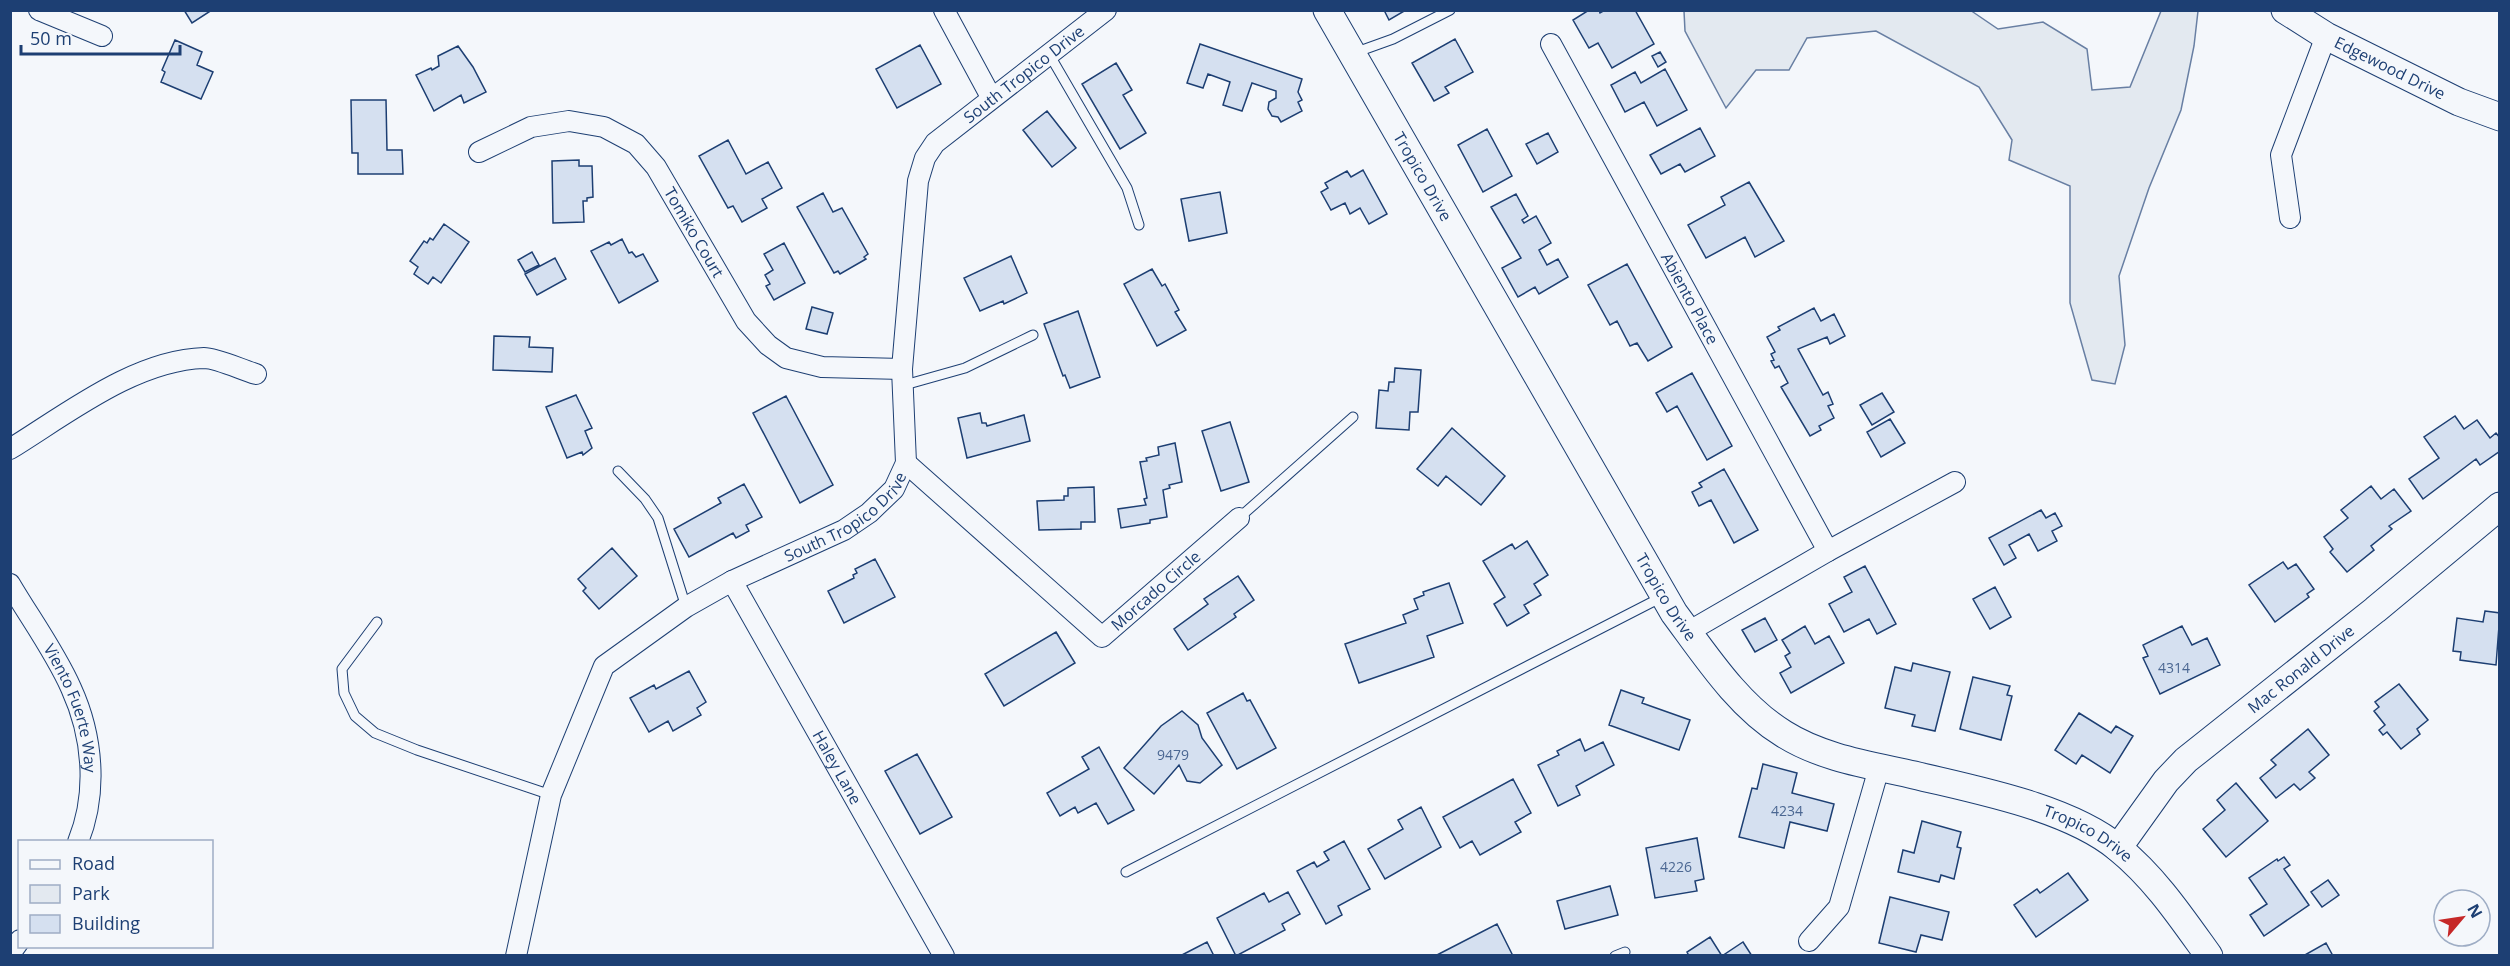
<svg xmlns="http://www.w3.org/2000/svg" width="2510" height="966" font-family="'Open Sans',sans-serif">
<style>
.green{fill:#e3e9f0;stroke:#687fa3;stroke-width:1.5}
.building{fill:#d5e0f0;stroke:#1d3f73;stroke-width:1.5}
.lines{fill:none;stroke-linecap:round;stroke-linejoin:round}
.lane-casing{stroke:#1d3f73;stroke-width:11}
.street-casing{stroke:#1d3f73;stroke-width:22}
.secondary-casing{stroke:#1d3f73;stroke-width:29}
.lane{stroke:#f4f7fb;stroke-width:9}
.street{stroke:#f4f7fb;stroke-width:20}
.secondary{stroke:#f4f7fb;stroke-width:27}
.labels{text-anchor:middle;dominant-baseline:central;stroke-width:4.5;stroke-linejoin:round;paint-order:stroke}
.number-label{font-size:14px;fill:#4b6792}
.street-label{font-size:16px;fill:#1d3f73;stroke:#f4f7fb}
</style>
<rect width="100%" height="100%" fill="#f4f7fb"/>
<path class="green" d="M1970 10 1998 29 2043 22 2087 49 2092 90 2130 87 2161 11H2198L2194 46 2181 110 2149 188 2119 276 2125 345 2115 384 2092 380 2070 303V186L2009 160 2012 140 1979 87 1876 31 1807 38 1789 70H1756L1726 108 1685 31 1684 11Z"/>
<path class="building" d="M184 10H212L192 23Z
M1384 10H1406L1389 20Z
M1589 10H1599L1600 13 1605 10H1635L1654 44 1612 68 1598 43 1589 48 1573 20Z
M1455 39 1473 72 1445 87 1449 93 1434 101 1412 63Z
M175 40 202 52 197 65 213 72 201 99 161 82 165 72 162 70Z
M1200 44 1302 79 1298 92 1302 100 1298 102 1302 111 1281 122 1278 117 1272 116 1268 109 1269 102 1276 98V91L1252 83 1242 111 1223 105 1230 82 1208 74 1203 88 1187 83Z
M920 45 941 84 897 108 876 69Z
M458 46 473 67 486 92 464 103 461 95 434 111 416 75 431 68 432 70 439 66 438 56Z
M1660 52 1666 62 1658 67 1652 56Z
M1116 63 1132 90 1123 95 1146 133 1120 149 1082 84Z
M1665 69 1687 110 1657 126 1644 102 1625 112 1611 85 1635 72 1641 83Z
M351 100H386L387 150H402L403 174H358V153H352Z
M1047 111 1076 148 1052 167 1023 130Z
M1700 128 1715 156 1685 172 1680 164 1661 174 1650 155Z
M1487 129 1512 176 1483 192 1458 145Z
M1548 133 1558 152 1537 164 1526 144Z
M728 140 746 174 768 162 782 188 762 199 767 208 742 222 733 206 728 208 699 156Z
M579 160V166H592L593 197 587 198V201H583L584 222 553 223 552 161Z
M1363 170 1387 214 1369 224 1360 208 1350 214 1345 203 1331 210 1321 192 1328 188 1325 183 1347 171 1351 177Z
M1749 182 1784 241 1755 257 1745 237 1706 258 1688 225 1725 205 1721 197Z
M1220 192 1227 233 1189 241 1181 199Z
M823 193 833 212 842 208 868 254 864 257 866 259 840 274 838 271 834 273 797 207Z
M1516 194 1528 216 1522 220 1524 223 1536 216 1551 243 1539 250 1547 265 1558 259 1568 277 1539 294 1535 287 1518 297 1502 268 1521 258 1491 207Z
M444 224 469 242 441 283 433 277 428 284 414 274 418 267 410 261 424 241 427 243 430 238 433 240Z
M622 239 629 253 632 252 636 257 643 254 658 281 619 303 591 251 609 242 611 245Z
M784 243 805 283 774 300 766 286 770 284 765 275 773 270 764 254Z
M532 252 539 265 525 272 518 260Z
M1011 256 1027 293 1004 304 1003 301 980 311 964 278Z
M555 258 566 279 537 295 525 274Z
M1627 264 1672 347 1648 361 1637 343 1630 346 1617 321 1610 325 1588 285Z
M1152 269 1162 286 1165 284 1179 310 1175 312 1186 330 1157 346 1124 284Z
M812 307 833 313 827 334 806 329Z
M1814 308 1821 321 1834 314 1845 336 1830 344 1827 337 1798 349 1823 395 1828 392 1833 404 1828 406 1834 418 1819 426 1821 430 1810 436 1781 387 1788 383 1779 366 1775 368 1771 361 1774 360 1771 354 1775 352 1767 337 1780 330 1778 327Z
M1078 311 1100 377 1070 388 1065 375 1063 376 1044 324Z
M494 336 530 337 529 347 553 348 552 372 493 370Z
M1395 368 1421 370 1418 412H1410L1409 430 1376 428 1379 390 1388 391 1389 382H1394Z
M1692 373 1732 446 1707 460 1677 406 1667 412 1656 393Z
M1882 393 1894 412 1872 425 1860 405Z
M576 395 592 428 585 431 592 448 583 455 582 452 567 458 546 407Z
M786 396 833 485 800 503 753 413Z
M980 413 982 423H986L987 426 1024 415 1030 441 967 458 958 418Z
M2455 416 2464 429 2477 420 2490 438 2496 433 2500 438V451L2480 465 2476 459 2423 499 2409 479 2439 458 2424 437Z
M1890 419 1905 443 1881 457 1867 432Z
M1230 422 1249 482 1221 491 1202 431Z
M1452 428 1505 476 1481 505 1446 476 1438 486 1417 469Z
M1175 443 1182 482 1169 485 1170 488 1163 490 1167 517 1150 520V523L1121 528 1118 509 1146 505 1144 499 1147 498 1140 462 1147 461 1146 458 1159 455 1158 447Z
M1724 469 1758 530 1734 543 1711 500 1699 506 1692 492 1702 487 1699 483Z
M744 484 762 517 746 525 749 531 736 538 733 533 689 557 674 529 721 503 718 498Z
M2371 486 2381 499 2394 489 2411 511 2389 526 2392 529 2371 546 2374 550 2347 572 2330 552 2333 549 2324 537 2348 518 2341 510Z
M1094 487 1095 522H1081V529L1039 530 1037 501 1064 500V496H1068V488Z
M2041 510 2046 518 2055 513 2062 526 2052 531 2057 541 2038 551 2029 534 2009 545 2016 558 2004 565 1989 538Z
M1527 541 1548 575 1534 584 1541 595 1524 605 1529 613 1507 626 1494 604 1505 597 1483 561 1512 544 1515 549Z
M612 548 637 576 599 609 583 591 586 588 578 579Z
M875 559 895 597 844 623 828 591 854 578 853 575 857 573 855 569Z
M2283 562 2288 569 2296 564 2314 589 2307 594 2309 597 2275 622 2249 585Z
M1865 566 1896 624 1877 634 1869 619 1844 632 1829 604 1852 592 1844 577Z
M1238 576 1254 600 1234 614 1236 617 1188 650 1174 629 1208 604 1204 599Z
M1449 583 1463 623 1427 636 1434 657 1359 683 1345 644 1406 623 1403 615 1418 609 1414 599 1424 595 1423 592Z
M1995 587 2011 617 1990 629 1973 599Z
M2485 611 2500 613 2496 665 2460 660 2461 652 2453 651 2457 618 2483 622Z
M1765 618 1777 640 1755 652 1742 630Z
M1805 626 1815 644 1829 636 1844 663 1791 693 1780 673 1791 667 1785 656 1790 653 1782 640Z
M2182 626 2192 645 2207 638 2220 665 2160 694 2143 658 2148 656 2143 645Z
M1056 632 1075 663 1004 706 985 674Z
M1913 663 1950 672 1935 731 1912 726 1915 715 1885 708 1895 667 1911 671Z
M689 671 706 702 697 708 701 715 673 731 668 721 649 732 630 698 654 685 656 689Z
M1973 677 2010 686 2007 695 2012 696 2001 740 1960 729Z
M2399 684 2428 720 2417 729 2420 734 2401 749 2387 732 2383 735 2379 730 2385 725 2374 711 2379 707 2375 702Z
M1621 690 1644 698 1642 703 1690 720 1679 750 1609 725Z
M1243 693 1247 701 1250 700 1276 748 1237 769 1207 713Z
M1182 711 1198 725 1202 738 1222 765 1200 783 1187 781 1179 765 1154 794 1124 768 1161 726Z
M2079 713 2111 733 2116 726 2133 736 2110 773 2082 755 2076 764 2055 750Z
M2308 729 2329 755 2309 772 2315 778 2300 790 2294 784 2276 798 2260 778 2276 765 2271 760Z
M1580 739 1585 751 1603 742 1614 765 1576 786 1580 795 1558 806 1538 765 1559 755 1557 751Z
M1099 747 1134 810 1108 824 1096 803 1078 813 1075 807 1060 816 1047 793 1089 769 1082 757Z
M917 754 952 817 920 834 885 771Z
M1763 764 1797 773 1792 793 1834 804 1827 831 1790 822 1784 848 1739 837 1752 788 1757 789Z
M1513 779 1531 813 1515 822 1521 832 1480 855 1472 841 1460 848 1443 817Z
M2236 783 2268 821 2226 857 2203 829 2225 810 2217 800Z
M1421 807 1441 847 1385 879 1368 849 1403 829 1398 820Z
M1922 821 1961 832 1957 847 1961 848 1954 879 1941 875 1939 882 1898 872 1903 850 1914 853Z
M1697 838 1704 879 1695 881 1697 891 1655 898 1646 848Z
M1344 841 1370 889 1338 906 1342 915 1326 924 1297 871 1314 862 1317 867 1329 860 1324 852Z
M2284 857 2290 865 2284 869 2309 905 2264 936 2250 915 2267 904 2249 878 2277 859 2278 861Z
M2068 873 2088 900 2036 937 2014 905 2037 889 2040 893Z
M2328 880 2339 895 2322 907 2311 892Z
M1610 886 1618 915 1565 929 1557 901Z
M1288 892 1300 914 1282 924 1285 930 1236 956 1217 918 1264 893 1269 902Z
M1890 897 1949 912 1942 940 1921 935 1916 952 1879 943Z
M1497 924 1513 956H1435Z
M1710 937 1722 956H1689L1687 952Z
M1207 942 1214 956H1180Z
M1743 942 1752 956H1722Z
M2326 943 2333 956H2303Z"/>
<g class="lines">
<defs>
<path id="lane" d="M1354 53 1393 39 1450 10
M1049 54 1127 188 1139 225
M901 386 965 368 1033 335
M618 471 645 499 658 518 686 607
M1239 518 1353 417
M377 622 342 669 344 693 355 716 375 733 417 750 551 795
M1126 872 1662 597
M1615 956 1625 952"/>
<g id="street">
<path d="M39 10 102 36"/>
<path d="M944 10 991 97"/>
<path id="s1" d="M1551 44 1828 551"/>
<path id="s2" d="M479 152 531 127 569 121 604 127 636 144 656 167 746 321 768 345 786 358 822 367 902 369"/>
<path d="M2290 218 2281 155 2326 36"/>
<path d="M10 449C67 414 135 360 204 358 217 358 242 370 256 374"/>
<path id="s3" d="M906 463 1102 637 1239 518"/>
<path id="s4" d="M732 581 944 956"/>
<path id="s5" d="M10 584C30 618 55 652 71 688 93 736 98 793 78 842"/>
<path d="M1688 632 1828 551 1955 482"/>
<path d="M1809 941 1839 907 1879 768"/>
<path d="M10 954 20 940"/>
<path id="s6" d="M516 956 551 795 604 666 686 607 732 581 844 530 869 513 894 489 906 463 902 369 918 181 925 158 935 143 1106 10"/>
</g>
<g id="secondary">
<path id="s7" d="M1327 10 1674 613C1706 656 1738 706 1784 734 1822 758 1870 765 1914 775 1976 790 2068 807 2118 848 2155 878 2181 917 2209 956"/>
<path id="s8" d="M2285 10 2326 36 2459 102 2500 117"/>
<path id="s9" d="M2118 848 2166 781 2186 760 2375 610 2500 506"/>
</g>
</defs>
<use href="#lane" class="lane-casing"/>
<use href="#street" class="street-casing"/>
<use href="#secondary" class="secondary-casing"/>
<use href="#lane" class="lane"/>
<use href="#street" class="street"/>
<use href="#secondary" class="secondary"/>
</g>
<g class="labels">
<g class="number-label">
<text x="2174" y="667">4314</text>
<text x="1173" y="754">9479</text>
<text x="1787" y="810">4234</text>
<text x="1676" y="866">4226</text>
</g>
<g class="street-label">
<text stroke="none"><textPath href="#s8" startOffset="120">Edgewood Drive</textPath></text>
<text stroke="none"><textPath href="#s6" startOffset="1112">South Tropico Drive</textPath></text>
<text stroke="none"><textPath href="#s7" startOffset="192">Tropico Drive</textPath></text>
<text stroke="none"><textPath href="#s2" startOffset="274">Tomiko Court</textPath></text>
<text stroke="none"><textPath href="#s1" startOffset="290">Abiento Place</textPath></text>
<text stroke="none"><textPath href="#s6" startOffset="590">South Tropico Drive</textPath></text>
<text stroke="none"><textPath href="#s3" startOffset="333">Morcado Circle</textPath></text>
<text stroke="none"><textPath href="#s7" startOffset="678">Tropico Drive</textPath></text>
<text stroke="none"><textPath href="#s9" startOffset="258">Mac Ronald Drive</textPath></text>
<text stroke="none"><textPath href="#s5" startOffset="140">Viento Fuerte Way</textPath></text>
<text stroke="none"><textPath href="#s4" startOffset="214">Haley Lane</textPath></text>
<text stroke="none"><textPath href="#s7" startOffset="1182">Tropico Drive</textPath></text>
</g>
</g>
<rect width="2510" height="966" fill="none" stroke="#1d3f73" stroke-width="24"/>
<rect x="18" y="840" width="195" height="108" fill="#f4f7fb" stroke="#9eadc5" stroke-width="1.5"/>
<rect x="30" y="860" width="30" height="9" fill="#f4f7fb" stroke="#9eadc5" stroke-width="1.5"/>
<text x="72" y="870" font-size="18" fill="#1d3f73">Road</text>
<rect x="30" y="885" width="30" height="18" fill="#e3e9f0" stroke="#9eadc5" stroke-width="1.5"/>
<text x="72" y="900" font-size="18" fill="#1d3f73">Park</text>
<rect x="30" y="915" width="30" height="18" fill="#d5e0f0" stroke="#9eadc5" stroke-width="1.5"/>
<text x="72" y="930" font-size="18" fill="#1d3f73">Building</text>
<g transform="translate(2462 918) rotate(61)"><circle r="28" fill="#f4f7fb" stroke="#9eadc5" stroke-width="1.5"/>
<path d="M0-4.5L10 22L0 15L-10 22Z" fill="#c62828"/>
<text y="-9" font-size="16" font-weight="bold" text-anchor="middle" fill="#1d3f73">N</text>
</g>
<path d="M21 45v9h159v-9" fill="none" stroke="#1d3f73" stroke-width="3"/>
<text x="30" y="45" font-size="18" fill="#1d3f73" stroke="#f4f7fb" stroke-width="4.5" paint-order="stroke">50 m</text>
</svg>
